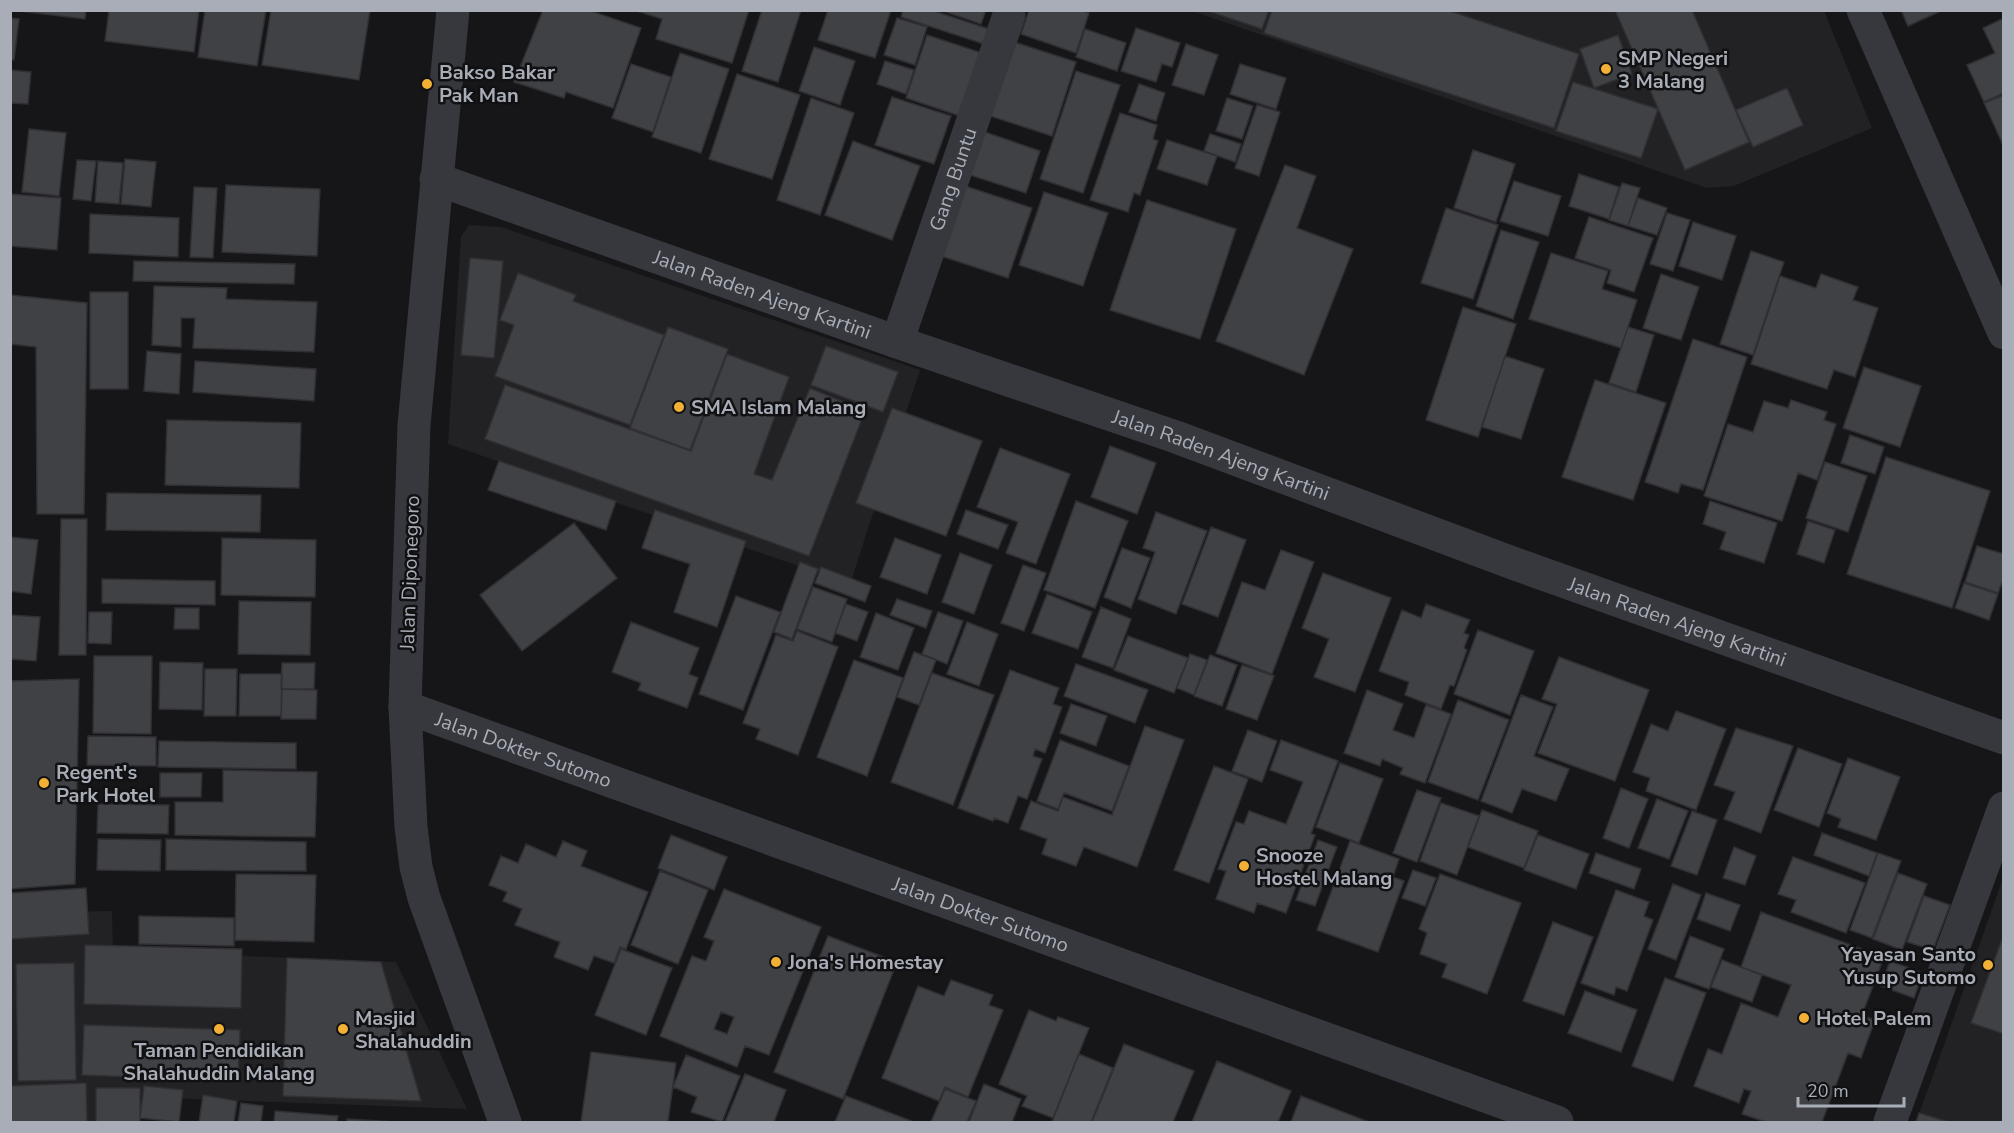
<svg xmlns="http://www.w3.org/2000/svg" width="2014" height="1133" font-family="'Nunito Sans',sans-serif">
<style>
.built{fill:#222225}
.building{fill:#404145;stroke:#303034;stroke-width:1.5;fill-rule:evenodd}
.lines{fill:none;stroke-linecap:round;stroke-linejoin:round}
.minor{stroke:#37383d;stroke-width:33}
.tertiary{stroke:#37383d;stroke-width:33}
.poi-dot{fill:#f2b134;stroke:#111113;stroke-width:2}
.labels{text-anchor:middle;dominant-baseline:central;stroke-width:5;stroke-linejoin:round;paint-order:stroke}
.poi-label{font-size:20px;font-weight:bold;fill:#a8adb8;stroke:#111113;text-anchor:start}
.street-label{font-size:20px;fill:#a8adb8;stroke:#111113}
</style>
<rect width="100%" height="100%" fill="#161618"/>
<path class="built" d="M1192 11H1824L1872 128 1734 186 1707 188Z
M469 225 501 227 920 370 850 584 448 444 461 237Z
M2003 878V1122H1916L1944 1045Z
M112 911 113 951 396 962 467 1109 114 1096V1122H11L10 913Z"/>
<path class="building" d="M10 10H86L85 19Z
M109 10H199L194 52 105 41Z
M205 10H266L257 66 198 57Z
M271 10H370L359 80 262 65Z
M543 10H588L641 28 613 108 566 92 564 98 514 82Z
M749 10 732 63 656 39 662 19 637 11Z
M762 10H801L778 82 742 71Z
M828 10H891L875 58 818 40Z
M903 10H931L992 30 987 45 901 17Z
M940 10H986L981 24Z
M1029 10H1080L1089 13 1076 53 1021 34Z
M1205 10H1269L1262 29Z
M1272 10H1447L1579 54 1554 128 1264 33Z
M1615 10H1692L1749 142 1685 170Z
M1901 10H1943L1908 26Z
M10 18 19 19 14 60H10Z
M897 18 927 27 915 65 884 55Z
M2004 18V93L1984 102 1967 65 1995 53 1983 28Z
M1136 28 1180 43 1172 67 1162 64 1156 82 1121 71Z
M1085 29 1126 43 1117 71 1076 57Z
M927 35 985 54 963 117 906 98Z
M1618 35 1632 74 1594 88 1580 49Z
M1008 40 1076 62 1052 136 984 114Z
M1186 44 1218 55 1204 95 1172 85Z
M814 47 855 61 840 105 799 91Z
M680 53 729 69 701 153 652 137Z
M885 61 914 70 906 94 877 84Z
M631 64 671 77 653 132 612 118Z
M1240 64 1286 78 1276 109 1230 94Z
M10 70 31 72 28 104 10 103Z
M1076 71 1120 85 1083 193 1040 179Z
M737 74 800 95 772 179 709 159Z
M1573 82 1658 109 1641 158 1556 131Z
M1139 84 1165 93 1156 121 1129 112Z
M1787 88 1803 125 1753 147 1736 110Z
M2004 95V147L1984 103Z
M892 97 951 116 934 164 875 145Z
M811 98 854 113 820 215 777 200Z
M1227 98 1253 106 1242 139 1216 131Z
M1257 105 1280 112 1259 176 1235 168Z
M1120 113 1157 125 1153 139 1158 141 1140 195 1134 193 1128 212 1090 200Z
M29 129 66 133 59 196 22 192Z
M982 131 1040 151 1026 193 967 174Z
M1210 134 1241 144 1235 162 1204 151Z
M1167 140 1217 156 1207 185 1157 169Z
M853 141 920 166 892 240 825 215Z
M1473 150 1515 164 1496 222 1454 208Z
M125 159 156 162 151 207 121 204Z
M77 160 96 161 91 201 73 199Z
M98 161 123 163 119 204 95 202Z
M1285 165 1316 176 1297 228 1353 249 1304 375 1216 341Z
M1579 174 1619 187 1609 219 1569 206Z
M1514 181 1561 196 1548 236 1500 221Z
M956 183 1032 208 1008 278 932 253Z
M1622 183 1640 188 1628 226 1609 220Z
M226 185 320 189 317 256 222 252Z
M194 187 217 188 213 258 190 257Z
M1044 192 1108 213 1083 286 1019 265Z
M10 194 61 198 57 250 10 246Z
M1638 198 1667 208 1657 235 1628 226Z
M1147 200 1236 229 1200 339 1110 310Z
M1446 208 1498 225 1473 299 1421 283Z
M1667 213 1690 220 1673 271 1650 264Z
M90 214 179 218 178 257 89 253Z
M1589 217 1653 238 1634 292 1607 283 1611 270 1575 258Z
M1693 222 1736 236 1722 280 1679 266Z
M1501 230 1539 242 1513 319 1476 306Z
M1751 251 1784 262 1753 355 1720 344Z
M1551 253 1608 271 1602 289 1637 300 1621 348 1529 319Z
M470 258 503 261 494 358 461 355Z
M134 261 295 264 294 284 133 281Z
M518 273 576 295 573 301 664 335 630 425 495 376 514 325 500 320Z
M1661 274 1699 287 1681 340 1643 328Z
M1821 274 1858 287 1853 300 1878 308 1855 377 1834 370 1827 389 1751 364 1780 276 1816 288Z
M154 286 227 288 226 299 317 302 314 352 193 348 195 318H181V347L152 345Z
M90 292H128V389H90Z
M10 295 87 303 84 514H37L36 347 10 344Z
M1463 307 1516 324 1478 437 1426 420Z
M668 327 728 349 690 450 630 428Z
M1628 327 1654 335 1636 392 1609 383Z
M1693 339 1747 357 1703 490 1681 484 1678 493 1645 482Z
M826 346 898 372 883 412 811 385Z
M147 351 181 354 179 394 144 391Z
M727 354 789 377 754 474 772 480 810 388 865 411 809 556 485 439 505 385 691 451Z
M1505 356 1544 369 1521 439 1482 427Z
M195 361 316 369 314 401 193 392Z
M1864 367 1921 386 1900 447 1843 428Z
M1595 380 1666 403 1633 500 1562 477Z
M1791 400 1827 412 1824 420 1836 424 1817 480 1798 473 1782 521 1704 496 1728 424 1753 432 1764 401 1788 408Z
M892 408 982 441 946 536 856 503Z
M167 420 301 423 299 488 165 485Z
M1850 435 1884 447 1875 474 1841 463Z
M1110 446 1156 463 1137 514 1091 497Z
M1000 448 1070 474 1036 564 1006 553 1018 522 977 507Z
M1886 457 1990 491 1952 608 1847 574Z
M499 461 616 501 606 530 488 490Z
M1825 462 1867 476 1848 532 1806 518Z
M107 493 261 495 260 532 106 530Z
M1076 501 1128 521 1095 608 1044 590Z
M1710 501 1777 523 1764 563 1720 549 1726 532 1703 524Z
M655 510 746 541 717 627 674 612 690 564 642 548Z
M966 510 1008 525 998 549 957 534Z
M1156 512 1207 531 1176 614 1138 599 1155 552 1143 548Z
M61 519H87L86 655H59Z
M1808 521 1835 530 1824 563 1797 554Z
M574 523 617 578 522 651 480 595Z
M1211 527 1246 540 1218 617 1182 604Z
M10 537 38 540 31 594 10 591Z
M222 538 316 540 315 597 221 595Z
M895 538 941 555 927 594 880 577Z
M1977 546 2004 554V577L1998 593 1965 582Z
M1122 548 1150 558 1131 608 1104 597Z
M1281 550 1314 562 1272 674 1216 653 1242 582 1265 590Z
M960 553 992 565 974 614 942 602Z
M800 562 818 569 792 639 774 632Z
M1023 565 1046 573 1024 631 1001 623Z
M821 567 871 586 865 602 815 583Z
M1323 573 1391 598 1355 692 1314 677 1329 639 1302 628Z
M102 579 215 581V605L102 603Z
M1964 583 1998 594 1989 620 1955 608Z
M813 587 847 599 832 642 797 629Z
M1047 594 1092 612 1078 649 1032 633Z
M736 596 780 612 743 710 699 694Z
M897 599 932 611 926 628 890 615Z
M239 601 311 602 310 655 238 654Z
M846 604 868 612 857 641 835 633Z
M1426 604 1470 620 1464 633 1469 635 1464 648 1467 650 1454 686 1450 685 1441 709 1405 695 1409 682 1379 671 1402 610 1421 618Z
M1101 607 1131 619 1113 668 1082 657Z
M175 608H199V629H174Z
M89 612H112L111 644 88 643Z
M938 612 963 621 947 664 922 654Z
M876 613 914 628 898 670 860 657Z
M10 615 40 617 36 661 10 659Z
M631 622 699 648 689 674 698 678 687 708 638 690 641 683 612 672Z
M967 622 998 634 979 686 947 674Z
M1478 630 1534 651 1510 715 1454 694Z
M797 631 838 647 798 755 756 739 760 729 743 723 776 635 793 641Z
M1128 636 1188 658 1174 693 1114 670Z
M914 652 936 660 919 705 897 697Z
M1190 654 1207 660 1194 695 1177 688Z
M1210 655 1237 665 1222 706 1194 696Z
M94 656H152L151 734 93 733Z
M1559 657 1649 690 1615 781 1538 753 1557 704 1542 699Z
M854 660 903 678 867 776 817 757Z
M160 662 203 663 202 710 159 709Z
M282 663H315L314 689H281Z
M1076 664 1148 690 1135 723 1064 696Z
M1242 665 1274 676 1257 720 1226 709Z
M205 669H237L236 716H204Z
M1010 670 1059 688 1053 704 1062 707 1045 753 1035 749 1033 756 1042 759 1027 799 1018 796 1008 823 994 818 993 821 958 808Z
M932 673 994 695 953 805 891 782Z
M240 674H282L281 716H239Z
M79 679 75 884 10 889V681Z
M282 689 317 690 316 719H281Z
M1367 690 1403 704 1393 730 1414 738 1426 705 1451 714 1425 783 1400 774 1403 768 1382 759 1380 766 1344 753Z
M1521 695 1553 707 1534 756 1569 769 1556 801 1522 789 1512 813 1481 801Z
M1458 700 1509 720 1478 800 1428 782Z
M1071 704 1107 716 1096 746 1060 733Z
M1676 711 1726 729 1696 810 1646 791 1650 778 1633 772 1651 724 1668 731Z
M1145 726 1184 740 1137 867 1084 847 1076 866 1042 854 1047 839 1020 829 1031 801 1058 811 1063 797 1112 815Z
M1736 728 1793 746 1761 833 1724 819 1735 792 1714 785Z
M1248 730 1277 741 1262 782 1232 771Z
M88 736 156 737V766L87 765Z
M1060 740 1129 766 1112 811 1064 793 1058 809 1037 801Z
M1281 740 1338 761 1311 834 1315 835 1286 913 1257 903 1254 913 1216 899 1226 871 1218 869 1236 822 1244 824 1249 811 1286 824 1303 782 1270 770Z
M159 741 296 743V769L158 767Z
M1798 748 1842 764 1819 827 1774 810Z
M1848 758 1900 777 1876 840 1838 827 1841 819 1827 813Z
M1340 763 1383 779 1359 843 1316 827Z
M1214 766 1248 779 1209 883 1174 870Z
M223 770 317 772 315 837 175 835V802H223Z
M160 773H202L201 797H160Z
M1621 788 1648 799 1629 848 1603 838Z
M1417 790 1441 798 1417 862 1393 853Z
M1657 799 1688 811 1669 859 1638 848Z
M1441 803 1479 816 1457 875 1420 861Z
M98 804 169 805 168 834 97 833Z
M1482 810 1538 831 1524 868 1468 847Z
M1692 811 1717 820 1697 875 1671 866Z
M1822 833 1877 853 1869 876 1814 855Z
M671 835 727 857 714 890 658 868Z
M1538 835 1589 854 1576 889 1524 870Z
M98 839 161 840 160 871 97 870Z
M166 839 306 842V871L166 870Z
M1318 840 1337 847 1315 906 1296 900Z
M563 841 587 851 581 866 648 892 626 949 620 947 614 963 594 956 588 970 554 957 560 942 515 925 522 909 503 901 507 892 489 885 501 856 518 863 526 844 556 857Z
M1350 841 1399 859 1393 877 1404 881 1378 952 1317 930Z
M1734 847 1756 856 1745 885 1723 878Z
M1596 853 1641 869 1634 889 1589 873Z
M1878 853 1901 861 1872 938 1850 930Z
M1793 857 1865 883 1846 933 1791 912 1796 900 1778 894Z
M1413 870 1436 878 1425 906 1402 898Z
M660 871 708 890 678 964 631 945Z
M1898 873 1927 884 1902 950 1873 939Z
M236 874 316 875 314 942 235 940Z
M1440 874 1521 903 1487 994 1442 977 1447 964 1420 954 1427 933 1419 929Z
M1673 884 1701 895 1676 960 1648 949Z
M86 888 89 934 10 939V893Z
M724 889 821 927 769 1055 745 1046 737 1067 660 1036 692 956 706 961 714 941 704 937ZM721 1012 734 1017 727 1034 714 1029Z
M1616 890 1649 902 1644 916 1653 920 1627 991 1616 987 1614 995 1581 983Z
M1706 893 1740 905 1730 931 1697 919Z
M1924 896 1950 905 1933 950 1907 942Z
M1761 912 1884 957 1862 1015 1875 1020 1861 1058 1848 1053 1822 1122H1766L1742 1114 1751 1091 1744 1089 1739 1103 1694 1086 1708 1049 1722 1054 1741 1003 1778 1017 1791 985 1741 967Z
M139 916 234 918V946L139 944Z
M1553 922 1593 937 1564 1015 1523 1001Z
M2004 934V1034L1971 1023Z
M828 936 897 962 843 1099 774 1072Z
M1690 936 1724 949 1709 989 1675 977Z
M85 945 242 949 241 1008 84 1004Z
M621 949 672 968 646 1035 595 1015Z
M287 958 381 962 421 1101 283 1096Z
M1722 960 1762 975 1752 1002 1711 987Z
M1890 961 1923 973 1914 998 1881 986Z
M74 963 76 1080 18 1081 16 964Z
M1665 978 1706 993 1673 1081 1632 1066Z
M951 980 993 995 989 1005 1003 1010 968 1097 945 1087 939 1101 882 1078 918 986 944 996Z
M1585 991 1637 1010 1621 1052 1568 1033Z
M1029 1010 1056 1021 1058 1017 1089 1028 1053 1118 1022 1106 1027 1096 999 1084Z
M84 1025 240 1030 238 1081 82 1075Z
M1124 1044 1194 1071 1173 1122H1092Z
M591 1052 676 1063 668 1122H581Z
M1079 1054 1113 1068 1091 1122H1052Z
M686 1055 740 1076 722 1122 691 1112 697 1097 673 1087Z
M1217 1061 1291 1091 1278 1122H1192Z
M745 1074 786 1090 774 1122H725Z
M86 1083 87 1122H10V1086Z
M984 1084 1021 1099 1012 1122H969Z
M144 1086 183 1090 179 1122 140 1118Z
M96 1088H140V1122H96Z
M945 1089 976 1101 967 1122H931Z
M203 1095 237 1101 234 1122H199Z
M846 1096 914 1122H835Z
M1301 1096 1369 1122H1291Z
M241 1103 263 1106 261 1122H238Z
M275 1111 338 1116 337 1122H274Z
M1919 1113 1949 1122H1916Z
M347 1119 396 1122H347Z"/>
<g class="lines">
<g class="minor">
<path id="s1" d="M436 179 897 342 1176 437 1518 565 2004 738"/>
<path id="s2" d="M897 342 1009 15"/>
<path id="s3" d="M405 707 1557 1122"/>
</g>
<path class="tertiary" d="M453 10 414 425 405 707 411 827 416 867 424 898 505 1122
M1863 10 2004 333
M1890 1122 2004 808"/>
</g>
<g class="poi-dot">
<circle cx="1606" cy="69" r="6"/>
<circle cx="427" cy="84" r="6"/>
<circle cx="679" cy="407" r="6"/>
<circle cx="44" cy="783" r="6"/>
<circle cx="1244" cy="866" r="6"/>
<circle cx="776" cy="962" r="6"/>
<circle cx="1988" cy="965" r="6"/>
<circle cx="1804" cy="1018" r="6"/>
<circle cx="219" cy="1029" r="6"/>
<circle cx="343" cy="1029" r="6"/>
</g>
<g class="labels">
<g class="poi-label">
<text x="1618" y="58">SMP Negeri<tspan x="1618" dy="23">3 Malang</tspan></text>
<text x="439" y="72">Bakso Bakar<tspan x="439" dy="23">Pak Man</tspan></text>
<text x="691" y="407">SMA Islam Malang</text>
<text x="56" y="772">Regent's<tspan x="56" dy="23">Park Hotel</tspan></text>
<text x="1256" y="855">Snooze<tspan x="1256" dy="23">Hostel Malang</tspan></text>
<text x="1976" y="954" text-anchor="end">Yayasan Santo<tspan x="1976" dy="23">Yusup Sutomo</tspan></text>
<text x="788" y="962">Jona's Homestay</text>
<text x="355" y="1018">Masjid<tspan x="355" dy="23">Shalahuddin</tspan></text>
<text x="1816" y="1018">Hotel Palem</text>
<text x="219" y="1050" text-anchor="middle">Taman Pendidikan<tspan x="219" dy="23">Shalahuddin Malang</tspan></text>
</g>
<g class="street-label">
<text stroke="none"><textPath href="#s2" startOffset="172">Gang Buntu</textPath></text>
<text stroke="none"><textPath href="#s1" startOffset="346">Jalan Raden Ajeng Kartini</textPath></text>
<text stroke="none"><textPath href="#s1" startOffset="832">Jalan Raden Ajeng Kartini</textPath></text>
<text transform="translate(410 573) rotate(-88)">Jalan Diponegoro</text>
<text stroke="none"><textPath href="#s1" startOffset="1318">Jalan Raden Ajeng Kartini</textPath></text>
<text stroke="none"><textPath href="#s3" startOffset="126">Jalan Dokter Sutomo</textPath></text>
<text stroke="none"><textPath href="#s3" startOffset="612">Jalan Dokter Sutomo</textPath></text>
</g>
</g>
<rect width="2014" height="1133" fill="none" stroke="#a8adb8" stroke-width="24"/>
<path d="M1798 1097v9h106v-9" fill="none" stroke="#a8adb8" stroke-width="3"/>
<text x="1807" y="1097" font-size="18" fill="#a8adb8" stroke="#111113" stroke-width="4.5" paint-order="stroke">20 m</text>
</svg>
